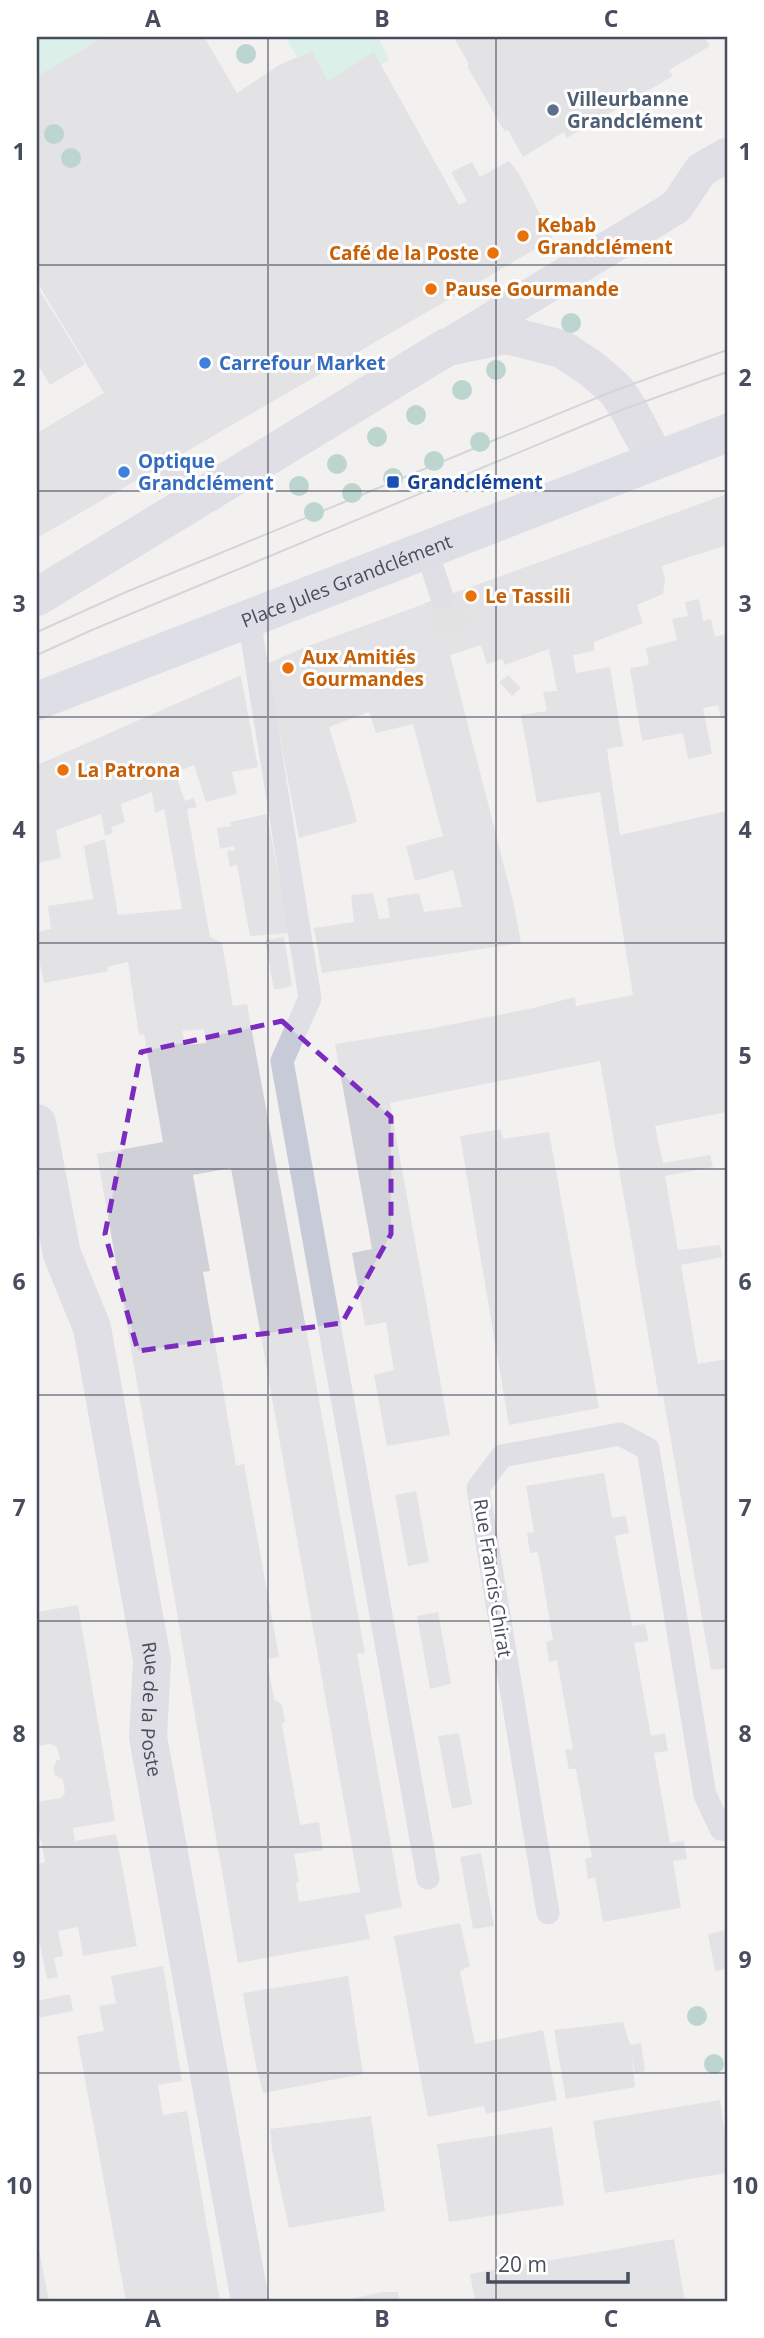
<svg xmlns="http://www.w3.org/2000/svg" width="764" height="2338" font-family="'Open Sans',sans-serif">
<style>
.green{fill:#bff0e0}
.building{fill:#d0d1d8;fill-rule:evenodd}
.lines{fill:none;stroke-linecap:round;stroke-linejoin:round}
.minor-tunnel{stroke:#d1d0d3;stroke-width:38;stroke-dasharray:38 19;stroke-linecap:butt}
.service{stroke:#c7cbd8;stroke-width:23}
.pedestrian{stroke:#c7cbd8;stroke-width:35}
.minor{stroke:#c7cbd8;stroke-width:38}
.secondary{stroke:#c3c7d9;stroke-width:38}
.tram{stroke:#b2b3bb;stroke-width:2}
.tree{fill:#7ab3a7}
.marked{fill:none;stroke:#7b2cbf;stroke-width:5;stroke-dasharray:14 9;stroke-linejoin:round}
.grid{fill:none;stroke:#484d5e;stroke-width:2;stroke-opacity:0.55}
.service-dot{fill:#5c6f8a;stroke:#fff;stroke-width:2.5}
.food-dot{fill:#e8710a;stroke:#fff;stroke-width:2.5}
.shop-dot{fill:#3f7fe0;stroke:#fff;stroke-width:2.5}
.transit-dot{fill:#1a4fb4;stroke:#fff;stroke-width:2.5}
.labels{text-anchor:middle;dominant-baseline:central;stroke-width:6;stroke-linejoin:round;paint-order:stroke}
.service-label{font-size:19px;font-weight:bold;fill:#4e5e75;stroke:#fff;text-anchor:start}
.food-label{font-size:19px;font-weight:bold;fill:#c56008;stroke:#fff;text-anchor:start}
.shop-label{font-size:19px;font-weight:bold;fill:#366cbe;stroke:#fff;text-anchor:start}
.transit-label{font-size:19px;font-weight:bold;fill:#164399;stroke:#fff;text-anchor:start}
.street-label{font-size:19px;fill:#484d5e;stroke:#fff}
.neatline{fill:none;stroke:#484d5e;stroke-width:2.5}
.grid-label{font-size:23px;text-anchor:middle;font-weight:bold;fill:#484d5e}
</style>
<rect width="100%" height="100%" fill="#f3f1f0"/>
<path class="green" d="M37 37H104L37 76Z
M285 37H378L389 60 380 65 374 52 328 81 312 51 297 57Z"/>
<path class="building" d="M104 37H204L237 93 279 65 312 51 328 81 374 52 459 205 467 201 451 172 472 162 480 177 509 161 518 172 553 239 37 538V433L104 393 37 282V76Z
M455 37H704L710 46 669 70 673 76 567 138 564 132 523 157 508 130 505 132 467 66 469 64 454 38Z
M37 286 85 364 50 385 37 363Z
M727 494V545L662 566 665 579 663 594 637 605 643 623 594 642V651L573 655 576 673 610 667 623 746 607 749 620 835 727 811V1112L655 1126 663 1163 710 1155 713 1167 665 1176 678 1250 720 1245 722 1257 681 1265 698 1364 727 1359V1668L711 1670 663 1395 659 1397 600 1061 390 1103 450 1435 387 1446 374 1375 394 1370 386 1322 365 1326 352 1253 372 1249 335 1044 429 1029 533 1008 575 997 576 1006 633 995 600 792 537 803 521 715 547 711 543 692 557 691 549 649 505 665 502 659 487 664 481 645 450 655 513 901 521 943 322 973 314 928 354 922 351 895 373 893 379 919 390 918 387 898 419 893 424 912 462 907 453 870 415 881 406 846 443 836 413 724 376 733 369 712 329 727 350 795 357 822 299 838 266 664 303 648Z
M699 599 703 621 711 619 715 637 727 634V717L721 718 718 705 703 708 712 754 688 759 683 733 642 741 630 668 649 665 646 648 677 640 672 619 688 616 685 602Z
M508 675 521 688 512 696 499 682Z
M239 676 241 677 258 767 232 772 237 794 206 802 194 765 175 773 185 801 194 798 197 807 187 809 210 937 222 943 233 1006 247 1004 365 1653 357 1654 402 1907 365 1915 370 1939 238 1963 97 1154 163 1142 144 1034 139 1035 128 962 107 967 108 971 44 983 37 949V932L51 929 48 906 93 899 84 846 105 839 118 915 182 909 164 809 155 813 152 792 121 804 125 822 111 827 113 833 105 836 101 814 56 830 61 858 37 863V765ZM204 1029 206 1043 185 1045 182 1031ZM231 1168 360 1892 299 1902 296 1883 299 1882 294 1854 323 1850 319 1822 300 1825 282 1725 285 1721 282 1704 274 1700 267 1659 279 1657 244 1464 236 1466 203 1272 210 1271 193 1175Z
M267 814 289 933 250 936 237 865 230 867 227 851 235 850 234 846 220 849 217 828 231 826 230 822Z
M284 937 292 986 274 990 265 940Z
M501 1129 503 1139 549 1132 599 1408 509 1425 460 1136Z
M604 1473 612 1518 626 1516 629 1533 615 1536 632 1626 645 1624 649 1641 634 1643 651 1736 665 1733 668 1751 654 1753 670 1843 684 1841 687 1859 673 1861 681 1908 603 1922 595 1877 588 1879 585 1859 592 1857 576 1769H569L565 1750 573 1749 557 1660 549 1662 546 1642 553 1640 538 1552 530 1553 527 1533 534 1532 526 1486Z
M416 1491 429 1562 408 1566 395 1495Z
M78 1605 115 1821 73 1828 75 1841 116 1834 137 1946 83 1956 78 1927 58 1931 63 1956 54 1958 58 1977 47 1979 39 1940 37 1941V1864L45 1862 37 1821V1802L61 1798 65 1793 63 1780 55 1775 53 1768 57 1760H60L57 1747 50 1744 37 1746V1612Z
M438 1612 451 1684 430 1689 417 1616Z
M459 1733 472 1804 452 1809 438 1736Z
M481 1853 494 1926 473 1929 460 1857Z
M460 1923 470 1966 460 1971 475 2044 543 2030 557 2100 486 2114 484 2106 428 2117 394 1936Z
M727 1930V1969L715 1971 708 1934Z
M163 1966 182 2081 158 2085 163 2115 187 2111 220 2301H126L77 2036 104 2031 99 2006 116 2003 111 1976Z
M348 1976 363 2074 263 2093 256 2066 243 1993Z
M70 1994 73 2011 37 2018V2001Z
M623 2022 630 2045 641 2043 645 2071 635 2073 632 2058 635 2087 566 2099 554 2030Z
M720 2100 727 2148V2173L605 2193 593 2121Z
M371 2116 385 2211 289 2228 272 2150 270 2129Z
M552 2127 564 2205 449 2222 437 2144Z
M674 2239 685 2301H475L470 2274Z
M37 2244H38L49 2301H37Z
M381 2292H398L400 2301H343Z"/>
<g class="lines">
<path class="minor-tunnel" d="M442 597 461 651"/>
<path class="service" d="M167 463 191 504
M426 549 442 597
M249 619 310 998 282 1061 428 1878
M548 1913 478 1488 502 1456 620 1434 648 1449 705 1795 721 1829 727 1830"/>
<path class="pedestrian" d="M453 343 676 207 701 170 727 155"/>
<g class="minor">
<path d="M37 597 447 347 507 335 562 349 592 369 616 390 628 408 656 460"/>
<path id="s1" d="M37 1123 62 1254 92 1328 152 1660 148 1737 250 2301"/>
</g>
<path class="secondary" id="s2" d="M37 701 727 433"/>
<path class="tram" d="M37 632 126 592 616 390 727 350
M37 655 92 630 621 410 727 372"/>
</g>
<g class="tree">
<circle cx="246" cy="54" r="10"/>
<circle cx="54" cy="134" r="10"/>
<circle cx="71" cy="158" r="10"/>
<circle cx="571" cy="323" r="10"/>
<circle cx="496" cy="370" r="10"/>
<circle cx="462" cy="390" r="10"/>
<circle cx="416" cy="415" r="10"/>
<circle cx="377" cy="437" r="10"/>
<circle cx="480" cy="442" r="10"/>
<circle cx="434" cy="461" r="10"/>
<circle cx="337" cy="464" r="10"/>
<circle cx="393" cy="478" r="10"/>
<circle cx="299" cy="486" r="10"/>
<circle cx="352" cy="493" r="10"/>
<circle cx="314" cy="512" r="10"/>
<circle cx="697" cy="2016" r="10"/>
<circle cx="714" cy="2064" r="10"/>
</g>
<path d="M0 0H764V2338H0ZM282 1021 391 1117V1234L342 1323 138 1351 105 1234 141 1052Z" fill="#f3f1f0" fill-opacity=".55" fill-rule="evenodd"/>
<path class="marked" d="M282 1021 391 1117V1234L342 1323 138 1351 105 1234 141 1052Z"/>
<path class="grid" d="M268 37V2301M496 37V2301M37 265H727M37 491H727M37 717H727M37 943H727M37 1169H727M37 1395H727M37 1621H727M37 1847H727M37 2073H727"/>
<circle class="service-dot" cx="553" cy="110" r="7"/>
<g class="food-dot">
<circle cx="523" cy="236" r="7"/>
<circle cx="493" cy="253" r="7"/>
<circle cx="431" cy="289" r="7"/>
<circle cx="471" cy="596" r="7"/>
<circle cx="288" cy="668" r="7"/>
<circle cx="63" cy="770" r="7"/>
</g>
<g class="shop-dot">
<circle cx="205" cy="363" r="7"/>
<circle cx="124" cy="472" r="7"/>
</g>
<rect class="transit-dot" x="386" y="475" width="14" height="14" rx="3.5"/>
<g class="labels">
<g class="service-label">
<text x="567" y="99">Villeurbanne<tspan x="567" dy="22">Grandclément</tspan></text>
</g>
<g class="food-label">
<text x="537" y="225">Kebab<tspan x="537" dy="22">Grandclément</tspan></text>
<text x="479" y="253" text-anchor="end">Café de la Poste</text>
<text x="445" y="289">Pause Gourmande</text>
<text x="485" y="596">Le Tassili</text>
<text x="302" y="657">Aux Amitiés<tspan x="302" dy="22">Gourmandes</tspan></text>
<text x="77" y="770">La Patrona</text>
</g>
<g class="shop-label">
<text x="219" y="363">Carrefour Market</text>
<text x="138" y="461">Optique<tspan x="138" dy="22">Grandclément</tspan></text>
</g>
<g class="transit-label">
<text x="407" y="482">Grandclément</text>
</g>
<g class="street-label">
<text stroke="none"><textPath href="#s2" startOffset="332">Place Jules Grandclément</textPath></text>
<text transform="translate(493 1578) rotate(81)">Rue Francis Chirat</text>
<text stroke="none"><textPath href="#s1" startOffset="600">Rue de la Poste</textPath></text>
</g>
</g>
<rect width="764" height="2338" fill="none" stroke="#ffffff" stroke-width="77"/>
<path d="M488 2272v10h140v-10" fill="none" stroke="#484d5e" stroke-width="3.5"/>
<text x="498" y="2272" font-size="21" fill="#484d5e" stroke="#ffffff" stroke-width="5" paint-order="stroke">20 m</text>
<rect x="38" y="38" width="688" height="2262" class="neatline"/>
<g class="grid-label">
<text x="153" y="27">A</text>
<text x="382" y="27">B</text>
<text x="611" y="27">C</text>
<text x="19" y="160">1</text>
<text x="745" y="160">1</text>
<text x="19" y="386">2</text>
<text x="745" y="386">2</text>
<text x="19" y="612">3</text>
<text x="745" y="612">3</text>
<text x="19" y="838">4</text>
<text x="745" y="838">4</text>
<text x="19" y="1064">5</text>
<text x="745" y="1064">5</text>
<text x="19" y="1290">6</text>
<text x="745" y="1290">6</text>
<text x="19" y="1516">7</text>
<text x="745" y="1516">7</text>
<text x="19" y="1742">8</text>
<text x="745" y="1742">8</text>
<text x="19" y="1968">9</text>
<text x="745" y="1968">9</text>
<text x="19" y="2194">10</text>
<text x="745" y="2194">10</text>
<text x="153" y="2327">A</text>
<text x="382" y="2327">B</text>
<text x="611" y="2327">C</text>
</g>
</svg>
